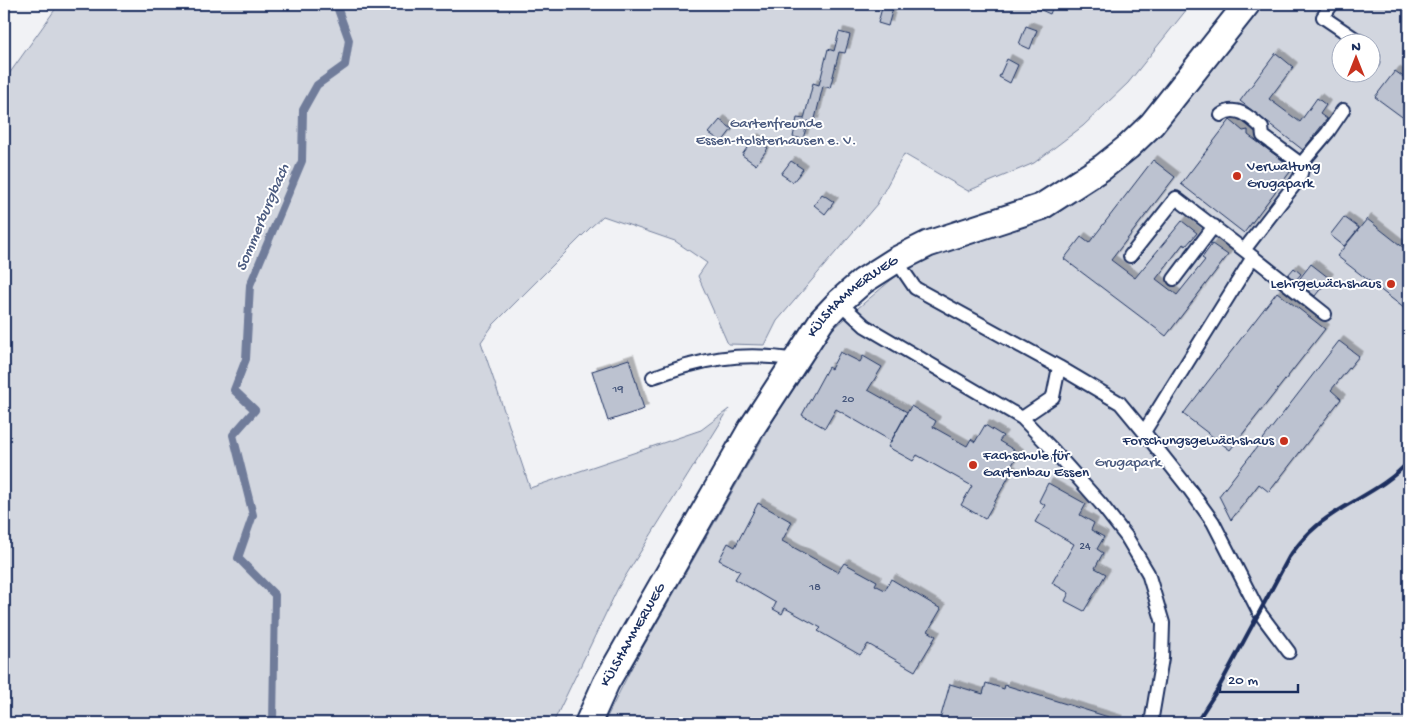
<svg xmlns="http://www.w3.org/2000/svg" width="1413" height="727" font-family="'Gochi Hand',sans-serif">
<style>
.green{fill:#d2d6df;stroke:#76829e;fill-rule:evenodd}
.lines{fill:none;stroke-linecap:round;stroke-linejoin:round}
.stream{stroke:#707c9a;stroke-width:8}
.building{fill:#bcc2d0;stroke:#1b2f5e;filter:url(#shadow)}
.lane-casing{stroke:#1b2f5e;stroke-width:16}
.street-casing{stroke:#1b2f5e;stroke-width:29}
.lane{stroke:#fff;stroke-width:12}
.street{stroke:#fff;stroke-width:25}
.rail{stroke:#1b2f5e;stroke-width:4}
.poi-dot{fill:#c8321e;stroke:#fff;stroke-width:2}
.labels{text-anchor:middle;dominant-baseline:central;stroke-width:4;stroke-linejoin:round;paint-order:stroke}
.number-label{font-size:12px;fill:#43547a}
.park-label{font-size:15px;fill:#49597e;stroke:#fff}
.poi-label{font-size:15px;fill:#1b2f5e;stroke:#fff;text-anchor:start}
.street-label{font-size:15px;fill:#1b2f5e;stroke:#fff}
.water-label{font-size:16px;font-style:italic;fill:#4c5c81;stroke:#fff}
</style>
<defs>
<filter id="shadow"><feDropShadow dx="4.5" dy="-4.5" stdDeviation="0" flood-color="#0004"/></filter>
</defs>
<rect width="100%" height="100%" fill="#f1f2f5"/>
<filter id="ink" filterUnits="userSpaceOnUse"><feTurbulence type="fractalNoise" baseFrequency=".02" numOctaves="2"/><feDisplacementMap in="SourceGraphic" scale="10" xChannelSelector="R" yChannelSelector="G"/><feConvolveMatrix kernelMatrix="1 2 1 2 8 2 1 2 1" color-interpolation-filters="sRGB"/></filter>
<g filter="url(#ink)">
<path class="green" d="M59 4H1191L1128 83 1083 126 1034 163 968 191 904 154 877 204 777 321 765 345 728 344 698 276 707 263 675 241 603 216 591 227 493 325 481 342 530 488 701 430 729 409 618 588 553 723H4V81Z
M1261 4H1409V723H604L634 663 774 419 826 335 909 265 948 249 1009 231 1058 212 1114 175 1158 134ZM1340 42H1370V72H1340Z"/>
<g class="lines">
<path class="stream" d="M273 723 275 595 238 558 253 515 233 435 255 410 234 390 246 359 250 285 302 161 303 110 317 85 345 65 349 40 336 4"/>
</g>
<path class="building" d="M883 4 889 5V4H900L899 9 893 8 888 26 878 23Z
M1041 4H1054L1050 14 1039 9Z
M1026 26 1037 30 1030 49 1019 44Z
M839 32 850 35 845 53 839 52 830 88 823 86 814 123 808 121 803 139 793 137 797 118 804 119 813 83 819 85 828 49 834 51Z
M1276 53 1293 67 1269 99 1300 122 1317 98 1326 105 1320 114 1327 119 1303 150 1240 101Z
M1007 59 1018 65 1010 83 999 77Z
M1395 71 1409 81V122L1375 97Z
M720 120 732 129 722 142 709 133Z
M1230 120 1243 131 1248 130V135L1293 168 1244 233 1181 184Z
M754 138 768 148 756 165 742 155Z
M1153 160 1175 177 1111 260 1135 278 1182 221 1197 233 1186 246 1183 244 1156 279 1177 295 1205 260 1202 258 1212 244 1228 255 1166 336 1064 259 1081 237 1089 243Z
M791 161 803 169 793 182 781 174Z
M822 194 834 202 825 214 814 205Z
M1344 217 1359 228 1344 246 1330 235Z
M1367 219 1409 252V312L1337 256Z
M1311 264 1329 278 1315 296 1297 282Z
M1294 268 1301 274 1295 281 1288 275Z
M1277 292 1325 329 1230 450 1183 414Z
M1339 341 1359 356 1331 390 1341 399 1269 492 1259 484 1231 520 1219 496Z
M840 352 860 362 863 356 882 367 868 390 907 412 891 441 836 409 825 428 802 415 828 367 831 369Z
M629 359 644 409 608 421 592 371Z
M911 406 936 421 933 427 967 446 971 439 975 442 985 425 1003 436 999 441 1019 453 1009 470 1012 471 985 519 961 505 972 486 917 455 913 461 888 447Z
M1048 483 1086 504 1080 515 1094 523 1091 530 1104 537 1097 549 1103 553 1095 568 1106 574 1084 611 1065 601 1069 593 1052 583 1074 544 1035 522 1045 505 1039 501Z
M758 503 792 522 782 541 838 572 844 563 877 581 875 585 885 590 891 579 941 609 928 631 936 636 915 671 868 644 860 655 818 631 821 628 785 608 782 614 773 609 776 603 735 579 740 571 719 560 728 543 735 547Z
M986 683 1004 689 1005 685 1118 720 1117 723H939L950 684 983 694Z"/>
<g class="lines">
<defs>
<path id="lane" d="M1332 4 1323 17 1360 42
M1370 50 1373 57 1372 63
M1221 115C1236 104 1250 117 1262 128L1263 136 1301 164
M1244 250 1295 184C1300 177 1303 172 1301 164L1328 132 1343 110
M1130 256 1176 198 1253 257 1144 432
M1253 257 1325 314
M1174 279 1214 226
M839 302 865 326 1022 418 1053 397 1059 367 915 288 896 260
M1059 367 1120 403 1144 432 1190 490 1213 522 1259 612 1289 652
M653 377C665 373 678 368 690 365 724 355 761 354 796 360
M1022 418 1053 450 1101 504 1126 536 1148 573 1163 623 1162 658 1151 723"/>
<g id="street">
<path id="s1" d="M588 723 606 683 751 429 822 320 839 302 863 281 896 260 928 244 1041 207 1103 167 1128 147 1152 124 1247 4"/>
</g>
</defs>
<use href="#lane" class="lane-casing"/>
<use href="#street" class="street-casing"/>
<use href="#lane" class="lane"/>
<use href="#street" class="street"/>
<path class="rail" d="M1196 723 1218 689 1289 557C1301 540 1315 525 1333 514 1359 497 1388 485 1409 461"/>
</g>
</g>
<g class="poi-dot">
<circle cx="1237" cy="176" r="5"/>
<circle cx="1391" cy="284" r="5"/>
<circle cx="1284" cy="441" r="5"/>
<circle cx="973" cy="465" r="5"/>
</g>
<g class="labels">
<g class="number-label">
<text x="618" y="390">19</text>
<text x="848" y="400">20</text>
<text x="1085" y="547">24</text>
<text x="815" y="588">18</text>
</g>
<g class="park-label">
<text x="776" y="124">Gartenfreunde<tspan x="776" dy="17">Essen-Holsterhausen e. V.</tspan></text>
<text x="1128" y="463">Grugapark</text>
</g>
<g class="poi-label">
<text x="1247" y="167">Verwaltung<tspan x="1247" dy="17">Grugapark</tspan></text>
<text x="1381" y="284" text-anchor="end">Lehrgewächshaus</text>
<text x="1274" y="441" text-anchor="end">Forschungsgewächshaus</text>
<text x="983" y="456">Fachschule für<tspan x="983" dy="17">Gartenbau Essen</tspan></text>
</g>
<g class="street-label">
<text stroke="none"><textPath href="#s1" startOffset="505">KÜLSHAMMERWEG</textPath></text>
<text stroke="none"><textPath href="#s1" startOffset="99">KÜLSHAMMERWEG</textPath></text>
</g>
<g class="water-label">
<text transform="translate(264 218) rotate(-67)">Sommerburgbach</text>
</g>
</g>
<rect width="1413" height="727" fill="none" stroke="#fff" stroke-width="20"/>
<rect x="10" y="10" width="1393" height="707" fill="none" stroke="#1b2f5e" stroke-width="2" filter="url(#ink)"/>
<g transform="translate(1356 58)"><circle r="24" fill="#ffffff" stroke="#a4acbf"/>
<path d="M0-4L9 19L0 12L-9 19Z" fill="#c8321e"/>
<text y="-8" font-size="14" font-weight="bold" text-anchor="middle" fill="#1b2f5e">N</text>
</g>
<path d="M1220 684v8h78v-8" fill="none" stroke="#1b2f5e" stroke-width="2.5"/>
<text x="1228" y="684" font-size="15" fill="#1b2f5e" stroke="#ffffff" stroke-width="4" paint-order="stroke">20 m</text>
</svg>
